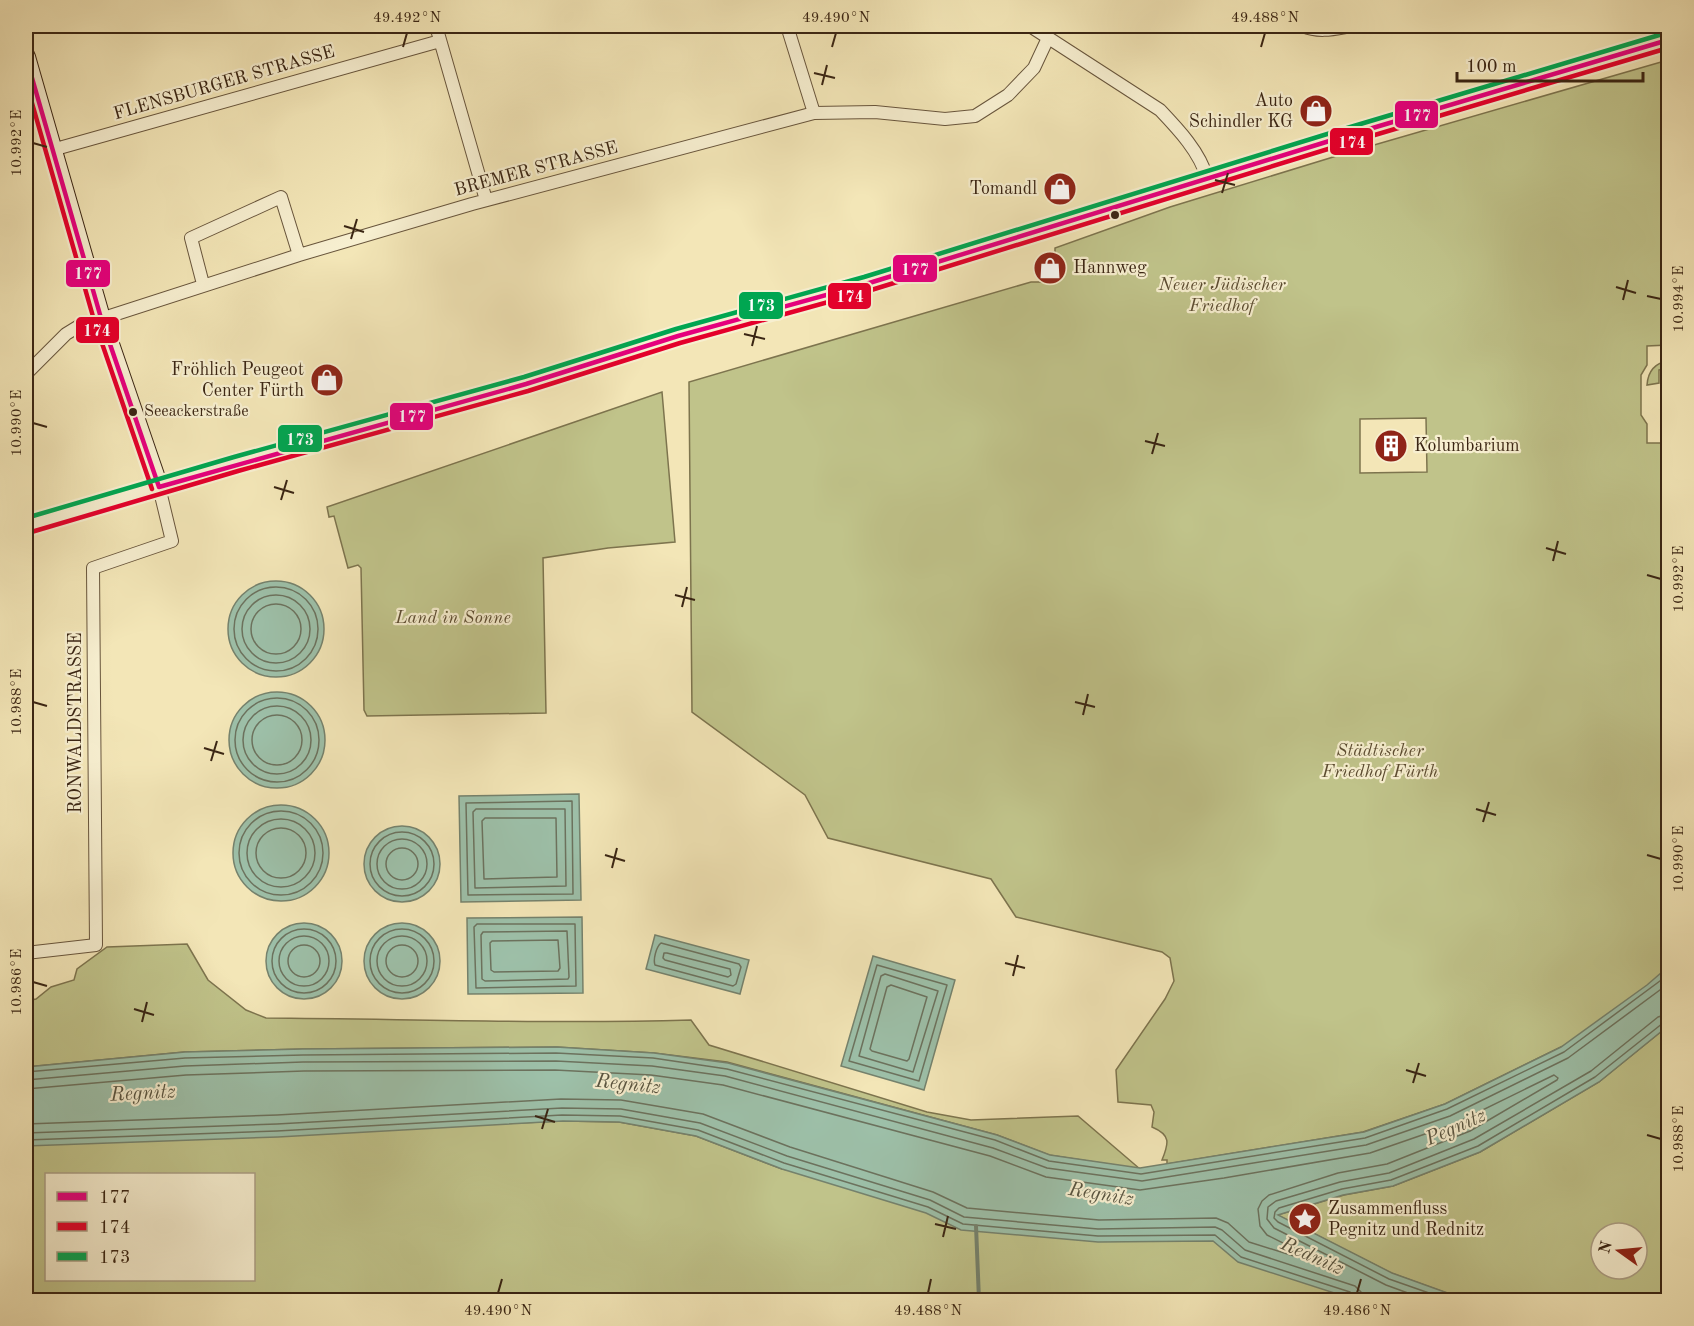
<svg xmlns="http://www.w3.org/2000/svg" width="1694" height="1326" font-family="'Old Standard TT',serif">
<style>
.green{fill:#c0c38a;stroke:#7d744e;stroke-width:1.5;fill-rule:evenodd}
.water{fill:#9dc0a9;stroke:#75826d;stroke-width:1.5}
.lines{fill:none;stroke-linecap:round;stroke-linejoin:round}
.shore{stroke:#6c725e;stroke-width:1.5}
.stream{stroke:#75826d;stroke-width:4}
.street-casing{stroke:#68553c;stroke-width:14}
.secondary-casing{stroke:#3a2513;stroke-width:20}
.street{stroke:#f7efd0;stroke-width:12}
.secondary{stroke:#f7efd0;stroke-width:18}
.bus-1-casing{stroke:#f7efd0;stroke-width:9}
.bus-2-casing{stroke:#f7efd0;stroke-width:9}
.bus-3-casing{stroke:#f7efd0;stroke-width:9}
.bus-1{stroke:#e5007d;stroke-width:4.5}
.bus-2{stroke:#e4002b;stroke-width:4.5}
.bus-3{stroke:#00a651;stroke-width:4.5}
.ticks{fill:none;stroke:#3a2513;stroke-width:2}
.bus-dot{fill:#3a2513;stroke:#f7efd0;stroke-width:2}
.labels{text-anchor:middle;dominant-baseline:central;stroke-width:4.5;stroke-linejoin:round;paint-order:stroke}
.bus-label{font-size:16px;fill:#3a2513;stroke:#f7efd0;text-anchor:start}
.street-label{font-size:18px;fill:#3a2513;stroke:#f7efd0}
.poi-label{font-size:18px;fill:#3a2513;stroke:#f7efd0;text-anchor:end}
.park-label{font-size:18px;font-style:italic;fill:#5c4c31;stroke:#f7efd0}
.water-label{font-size:20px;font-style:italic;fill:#585440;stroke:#f7efd0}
.line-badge{stroke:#f7efd0;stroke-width:2}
.badge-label{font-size:16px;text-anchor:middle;font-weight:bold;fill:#fff}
.neatline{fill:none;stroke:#3a2513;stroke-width:2}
.ticks-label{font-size:15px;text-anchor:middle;fill:#3a2513}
</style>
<rect width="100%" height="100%" fill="#f3e6b7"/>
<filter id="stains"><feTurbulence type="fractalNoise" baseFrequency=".00333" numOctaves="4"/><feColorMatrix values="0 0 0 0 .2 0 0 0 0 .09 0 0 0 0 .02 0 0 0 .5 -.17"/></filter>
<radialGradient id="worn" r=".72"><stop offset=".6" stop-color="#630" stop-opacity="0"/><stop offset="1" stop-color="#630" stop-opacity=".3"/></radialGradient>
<path class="green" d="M1668 60V345L1647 346V365L1641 375V415L1647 424V443H1668V1003L1561 1047 1445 1104 1363 1132 1167 1164V1160H1162C1169 1143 1171 1135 1152 1127L1154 1112 1151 1105 1118 1102 1116 1070 1165 999 1174 981 1170 958 1162 952 1016 917 991 879 828 838 805 795 692 712 689 382 1031 282H1044V254L1055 253V248L1170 207 1343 154ZM1426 418 1427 472 1360 473V419Z
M1668 361V369L1659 370V383L1647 385C1648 371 1655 363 1668 361Z
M662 392 675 542 608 548 543 558 546 713 367 716 364 710 361 568 358 565 348 568 334 516 329 517 327 507Z
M187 944 208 980 246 1010 266 1018C408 1019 549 1024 691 1020L709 1045 927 1112 971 1120 1078 1116 1140 1169 1049 1155 997 1135 727 1062 654 1053 557 1047 303 1049 184 1052 26 1067V1001L36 999 51 987 74 980 77 969 107 947Z
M1668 1026V1300H1466L1391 1273 1277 1215 1344 1195 1393 1186 1480 1152 1599 1082ZM1601 1233H1637V1269H1601Z
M563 1121 619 1122 696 1136 782 1169 1213 1240 1320 1287 1356 1300H26V1145ZM46 1174H254V1280H46Z"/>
<path class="water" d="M228 629a48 48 0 1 1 96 0a48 48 0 1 1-96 0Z
M229 740a48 48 0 1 1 96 0a48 48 0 1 1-96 0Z
M579 794 581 900 461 902 459 796Z
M233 853a48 48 0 1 1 96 0a48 48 0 1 1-96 0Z
M364 864a38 38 0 1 1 76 0a38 38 0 1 1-76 0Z
M582 917 583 993 468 994 467 918Z
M364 961a38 38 0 1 1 76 0a38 38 0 1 1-76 0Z
M266 961a38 38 0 1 1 76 0a38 38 0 1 1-76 0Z
M655 935 749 960 740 994 646 969Z
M873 956 955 980 924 1090 841 1066Z
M1668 967V1026L1599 1082 1480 1152 1393 1186 1343 1195 1278 1215 1392 1273 1467 1300H1356L1238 1262 1213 1241 1098 1242 961 1230 926 1213 782 1169 696 1136 619 1122 563 1121 278 1137 26 1146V1067L185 1052 303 1049 556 1047 654 1053 728 1063 997 1135 1050 1155 1140 1168 1364 1132 1445 1104 1561 1047 1647 985Z"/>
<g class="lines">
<path class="shore" d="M234 629a42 42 0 1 1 84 0a42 42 0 1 1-84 0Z
M242 629a34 34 0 1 1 68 0a34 34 0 1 1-68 0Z
M251 629a25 25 0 1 1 50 0a25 25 0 1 1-50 0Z
M235 740a42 42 0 1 1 84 0a42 42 0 1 1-84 0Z
M243 740a34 34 0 1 1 68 0a34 34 0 1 1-68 0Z
M252 740a25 25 0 1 1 50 0a25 25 0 1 1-50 0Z
M572 801 573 894 468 895 466 803Z
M476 809H565L566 886 475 888 473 812Z
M239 853a42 42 0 1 1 84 0a42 42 0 1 1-84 0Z
M485 818H556L557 877 484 879 482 821Z
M247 853a34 34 0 1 1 68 0a34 34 0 1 1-68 0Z
M256 853a25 25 0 1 1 50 0a25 25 0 1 1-50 0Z
M370 864a32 32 0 1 1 64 0a32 32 0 1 1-64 0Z
M377 864a25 25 0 1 1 50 0a25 25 0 1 1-50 0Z
M386 864a16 16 0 1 1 32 0a16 16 0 1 1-32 0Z
M477 924H575L576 986 476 988 474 927Z
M370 961a32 32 0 1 1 64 0a32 32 0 1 1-64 0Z
M272 961a32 32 0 1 1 64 0a32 32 0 1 1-64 0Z
M567 931 569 977 568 979 485 981 482 979 481 935 483 932Z
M377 961a25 25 0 1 1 50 0a25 25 0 1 1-50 0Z
M279 961a25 25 0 1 1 50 0a25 25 0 1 1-50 0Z
M558 940 560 968 558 971 494 972 491 970 490 943 492 941Z
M661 943 739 964 741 967 736 984 733 986 655 965C653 960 656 947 661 943Z
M386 961a16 16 0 1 1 32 0a16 16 0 1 1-32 0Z
M288 961a16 16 0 1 1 32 0a16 16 0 1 1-32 0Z
M664 953H667L730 969 731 975 728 977 665 960 663 958Z
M877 965 947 985 919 1081 849 1061Z
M885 974 938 991 913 1072 859 1056 881 976Z
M891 985 927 997 909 1059 907 1061 872 1051 870 1049 887 987Z
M26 1072 185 1058 303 1055 556 1053 653 1058 727 1069 995 1140 1049 1161 1141 1174 1365 1138 1447 1109 1564 1052 1668 975
M26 1080 185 1066 303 1062 556 1061 652 1066 725 1076 993 1148 1047 1168 1142 1181 1366 1145 1450 1116 1568 1058 1668 984
M26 1089 186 1075 304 1071 555 1070 651 1075 723 1085 990 1156 1046 1177 1140 1190 1224 1178 1370 1153 1454 1124 1554 1075 1558 1078 1557 1080 1470 1131 1387 1164 1338 1173 1269 1195 1262 1201 1258 1209 1260 1226 1267 1235 1299 1251 1300 1255 1297 1257 1249 1242 1228 1223 1216 1218 1099 1220 967 1208 933 1192 790 1147 703 1114 621 1100 561 1099 277 1115 26 1124
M26 1133 277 1124 562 1108 621 1109 700 1123 787 1156 930 1200 964 1217 1098 1229 1215 1227 1222 1230 1245 1250 1355 1286 1361 1292 1362 1300
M26 1140 277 1131 562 1115 620 1116 698 1130 784 1163 928 1207 963 1224 1098 1236 1215 1235 1241 1257 1350 1292 1354 1296 1355 1300
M1427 1300 1386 1285 1274 1228 1267 1219 1268 1207 1276 1201 1340 1182 1389 1173 1474 1139 1591 1071 1658 1017 1668 1014
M1449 1300 1389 1279 1278 1222 1274 1218 1275 1212 1279 1208 1342 1189 1391 1180 1478 1146 1595 1077 1663 1023 1668 1022"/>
<path class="stream" d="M976 1226 979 1300"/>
<defs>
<path id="street" d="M436 26 486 200
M787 26 814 113
M1030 26 1160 110C1178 129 1200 152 1207 178
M1303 26C1319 33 1334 29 1351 26
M52 150 440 41
M203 284 191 238 281 197 299 255
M26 374 66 334 79 326 299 255 472 204 814 113 875 112 945 119 975 116 1008 95 1034 68 1048 38
M26 953 96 945 93 568 172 541 159 487"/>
<path id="secondary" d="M26 57 101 318 159 487
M26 526 236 464 526 384 678 336 866 284 1339 138 1668 40"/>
</defs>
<use href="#street" class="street-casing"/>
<use href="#secondary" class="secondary-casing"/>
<use href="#street" class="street"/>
<use href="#secondary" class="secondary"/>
<defs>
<path id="bus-1" d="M26 57 101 318 159 487
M159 487 526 384 678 336 866 284 1339 138 1668 40"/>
<path id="bus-2" d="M26 82 94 320 152 489
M28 533 238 471 528 391 680 343 868 291 1341 145 1668 48"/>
<path id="bus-3" d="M26 518 234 457 524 377 676 329 864 277 1337 131 1666 33"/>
</defs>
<use href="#bus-1" class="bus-1-casing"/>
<use href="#bus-2" class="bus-2-casing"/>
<use href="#bus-3" class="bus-3-casing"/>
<use href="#bus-1" class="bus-1"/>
<use href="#bus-2" class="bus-2"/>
<use href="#bus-3" class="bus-3"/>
</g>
<path class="ticks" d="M403 47 407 33M832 47 836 33M1261 47 1265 33M814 73 835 78M822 85 827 65M33 143 47 147M1215 180 1235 185M1222 193 1228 173M344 226 364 232M351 239 357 219M1616 287 1636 293M1647 296 1661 299M1623 300 1628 280M744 334 765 339M752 346 757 326M33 423 47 427M1145 441 1165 446M1152 454 1158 433M274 487 294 493M281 500 287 480M1546 548 1566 554M1553 561 1558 541M1647 575 1661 579M675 595 695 600M682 607 687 587M33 702 47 706M1075 702 1095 707M1083 715 1088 694M204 748 224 754M211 761 217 741M1476 809 1496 815M1483 822 1489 802M605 855 625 861M1647 855 1661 859M612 868 617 848M1005 963 1025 968M1013 976 1018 955M33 982 47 986M134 1009 154 1015M142 1022 147 1002M1406 1070 1426 1076M1413 1083 1419 1063M535 1116 555 1122M542 1129 548 1109M1647 1135 1661 1139M935 1224 956 1229M943 1237 948 1216M498 1293 502 1279M928 1293 931 1279M1357 1293 1361 1279"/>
<defs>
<symbol id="shop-disc" viewBox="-11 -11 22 22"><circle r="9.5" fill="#8f2418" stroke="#f7efd0"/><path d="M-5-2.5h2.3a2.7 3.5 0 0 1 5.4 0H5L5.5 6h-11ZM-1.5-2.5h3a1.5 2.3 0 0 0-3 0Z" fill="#fff"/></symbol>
<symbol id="building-disc" viewBox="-11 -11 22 22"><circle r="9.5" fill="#8f2418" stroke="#f7efd0"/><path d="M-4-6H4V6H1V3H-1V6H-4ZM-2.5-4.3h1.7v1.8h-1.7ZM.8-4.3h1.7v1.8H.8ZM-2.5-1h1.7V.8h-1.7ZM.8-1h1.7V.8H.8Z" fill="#fff"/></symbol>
<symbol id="sight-disc" viewBox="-11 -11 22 22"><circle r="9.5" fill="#8f2418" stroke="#f7efd0"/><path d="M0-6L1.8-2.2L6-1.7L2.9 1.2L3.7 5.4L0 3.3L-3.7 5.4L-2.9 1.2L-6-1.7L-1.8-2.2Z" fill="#fff"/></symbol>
</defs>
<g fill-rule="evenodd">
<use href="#shop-disc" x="1297" y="92" width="38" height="38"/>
<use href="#shop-disc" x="1041" y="170" width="38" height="38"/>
<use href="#shop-disc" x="1031" y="249" width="38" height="38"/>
<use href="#shop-disc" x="308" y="361" width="38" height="38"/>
<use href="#building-disc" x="1372" y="427" width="38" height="38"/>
<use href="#sight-disc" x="1286" y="1200" width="38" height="38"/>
</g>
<g class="bus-dot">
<circle cx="1115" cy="215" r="5"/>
<circle cx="133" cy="412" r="5"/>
</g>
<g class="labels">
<g class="bus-label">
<text x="144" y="412">Seeackerstraße</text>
</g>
<g class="street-label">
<text transform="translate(224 83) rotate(-16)">FLENSBURGER STRASSE</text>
<text transform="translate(536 169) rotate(-15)">BREMER STRASSE</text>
<text transform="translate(76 723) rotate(-90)">RONWALDSTRASSE</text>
</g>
<g class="poi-label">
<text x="1293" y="101">Auto<tspan x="1293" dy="21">Schindler KG</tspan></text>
<text x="1037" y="189">Tomandl</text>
<text x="1073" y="268" text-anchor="start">Hannweg</text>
<text x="304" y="370">Fröhlich Peugeot<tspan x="304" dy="21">Center Fürth</tspan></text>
<text x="1414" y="446" text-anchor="start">Kolumbarium</text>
<text x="1328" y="1209" text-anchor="start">Zusammenfluss<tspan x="1328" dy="21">Pegnitz und Rednitz</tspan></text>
</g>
<g class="park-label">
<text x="1222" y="285">Neuer Jüdischer<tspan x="1222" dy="21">Friedhof</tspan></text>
<text x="453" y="618">Land in Sonne</text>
<text x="1380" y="751">Städtischer<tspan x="1380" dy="21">Friedhof Fürth</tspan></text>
</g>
<g class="water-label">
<text transform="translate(628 1085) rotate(6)">Regnitz</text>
<text transform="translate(143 1094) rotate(-3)">Regnitz</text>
<text transform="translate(1456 1128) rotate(-24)">Pegnitz</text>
<text transform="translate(1101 1195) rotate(9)">Regnitz</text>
<text transform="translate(1312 1257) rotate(24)">Rednitz</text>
</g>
</g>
<g class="line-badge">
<rect x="1394" y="100" width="45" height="29" rx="6" fill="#e5007d"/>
<rect x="1329" y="127" width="45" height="29" rx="6" fill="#e4002b"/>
<rect x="892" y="254" width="46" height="29" rx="6" fill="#e5007d"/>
<rect x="65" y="259" width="46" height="29" rx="6" fill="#e5007d"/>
<rect x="827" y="282" width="45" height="28" rx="6" fill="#e4002b"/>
<rect x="738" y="291" width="46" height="29" rx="6" fill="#00a651"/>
<rect x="75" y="316" width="45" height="28" rx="6" fill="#e4002b"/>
<rect x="389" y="402" width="45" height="29" rx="6" fill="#e5007d"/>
<rect x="277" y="424" width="46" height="29" rx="6" fill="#00a651"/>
</g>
<g class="badge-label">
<text x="1417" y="121">177</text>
<text x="1352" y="148">174</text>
<text x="915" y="275">177</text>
<text x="88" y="279">177</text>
<text x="850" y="302">174</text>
<text x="761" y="311">173</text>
<text x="97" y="336">174</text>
<text x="412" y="422">177</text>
<text x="300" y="445">173</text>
</g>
<rect width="1694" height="1326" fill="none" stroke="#f3e6b7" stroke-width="66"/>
<rect x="45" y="1173" width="210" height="108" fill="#f7efd0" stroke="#ab9e84" stroke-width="1.5"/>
<rect x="57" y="1192" width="30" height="9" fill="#e5007d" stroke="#ab9e84" stroke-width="1.5"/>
<text x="99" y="1203" font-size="18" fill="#3a2513">177</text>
<rect x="57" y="1222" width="30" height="9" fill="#e4002b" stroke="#ab9e84" stroke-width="1.5"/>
<text x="99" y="1233" font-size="18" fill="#3a2513">174</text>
<rect x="57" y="1252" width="30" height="9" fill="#00a651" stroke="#ab9e84" stroke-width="1.5"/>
<text x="99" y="1263" font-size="18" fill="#3a2513">173</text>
<g transform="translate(1619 1251) rotate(285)"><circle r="28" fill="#f7efd0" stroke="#ab9e84" stroke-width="1.5"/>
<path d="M0-4.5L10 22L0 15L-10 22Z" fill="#8f2418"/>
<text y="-9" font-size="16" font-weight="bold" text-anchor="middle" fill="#3a2513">N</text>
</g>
<path d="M1457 72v9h186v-9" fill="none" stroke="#3a2513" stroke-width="3"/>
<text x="1466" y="72" font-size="18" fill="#3a2513" stroke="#f7efd0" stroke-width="4.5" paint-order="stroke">100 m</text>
<rect x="33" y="33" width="1628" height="1260" class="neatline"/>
<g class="ticks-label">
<text x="407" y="22">49.492°N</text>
<text x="836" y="22">49.490°N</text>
<text x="1265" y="22">49.488°N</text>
<text transform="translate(16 143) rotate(-90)" y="5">10.992°E</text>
<text transform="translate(1678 299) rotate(-90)" y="5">10.994°E</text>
<text transform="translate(16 423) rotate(-90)" y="5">10.990°E</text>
<text transform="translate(1678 579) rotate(-90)" y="5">10.992°E</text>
<text transform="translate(16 702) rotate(-90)" y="5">10.988°E</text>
<text transform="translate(1678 859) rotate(-90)" y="5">10.990°E</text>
<text transform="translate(16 982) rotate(-90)" y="5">10.986°E</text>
<text transform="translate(1678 1139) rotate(-90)" y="5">10.988°E</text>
<text x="498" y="1315">49.490°N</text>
<text x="928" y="1315">49.488°N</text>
<text x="1357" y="1315">49.486°N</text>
</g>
<rect width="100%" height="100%" filter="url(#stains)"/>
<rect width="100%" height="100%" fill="url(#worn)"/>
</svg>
